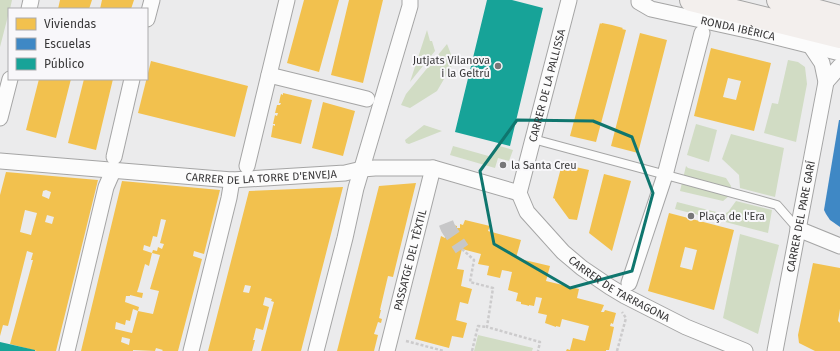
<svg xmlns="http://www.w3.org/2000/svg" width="840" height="351" font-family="'Fira Sans',sans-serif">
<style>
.green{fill:#d1dcc4}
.homes{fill:#f2c14e;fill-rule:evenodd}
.schools{fill:#3f88c5}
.public{fill:#17a398}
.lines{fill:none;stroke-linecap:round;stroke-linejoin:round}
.street-tunnel{stroke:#c7c7c8;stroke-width:15;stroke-dasharray:15 8;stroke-linecap:butt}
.lane-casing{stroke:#a5a5a5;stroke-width:10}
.street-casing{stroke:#a5a5a5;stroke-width:17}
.secondary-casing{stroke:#a5a5a5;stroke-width:24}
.path{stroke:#cccbcc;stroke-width:2.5;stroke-dasharray:3 2;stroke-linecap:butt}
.lane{stroke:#fcfcfc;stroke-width:8}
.street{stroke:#fcfcfc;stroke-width:15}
.secondary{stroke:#f3efed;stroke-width:22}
.marked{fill:none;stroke:#0f766e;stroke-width:3;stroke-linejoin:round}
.poi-dot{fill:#777778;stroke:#f8f7fa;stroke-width:1.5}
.labels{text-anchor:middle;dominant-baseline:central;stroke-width:4;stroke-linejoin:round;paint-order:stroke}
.street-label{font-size:11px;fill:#393839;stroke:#f8f7fa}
.poi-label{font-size:11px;fill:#393839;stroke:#f8f7fa;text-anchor:start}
</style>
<rect width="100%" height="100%" fill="#ebebec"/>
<path class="green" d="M0 0H12L10 9H9V12L0 47Z
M427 30 430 41H432L435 51 410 82Z
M447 44 454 62 437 91 410 108 401 105 406 94Z
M788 60 798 62 805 67 807 84 796 142 764 133 772 103 778 104Z
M696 124 717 130 709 162 687 155Z
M424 125 442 131 409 144 406 143 405 140Z
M731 134 784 148 775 197 740 188 739 175 722 159Z
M496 145 513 150 509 161 498 158 495 168 450 155 453 146 492 157Z
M686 166 688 168 726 178 731 186 729 196 723 201 680 191Z
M736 201 772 210 768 233 675 209 677 202 724 214 728 212Z
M740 234 779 245 758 334 723 318Z
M478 335 533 348 532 351H474Z"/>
<path class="homes" d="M60 0H92L89 9H58Z
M102 0H134L131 9H100Z
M304 0H339L319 72 287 63Z
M349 0H383L363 83 331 75Z
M600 23 601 24 602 23 612 25 623 28 622 29 626 30 596 142 570 136Z
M640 33 667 40 638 153 611 146Z
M711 48 771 63 754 131 694 116ZM728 78 741 81 736 100 723 97Z
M151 61 248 86 235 137 138 113Z
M39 79H71L56 138 26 130Z
M84 79H113L96 150 68 143Z
M283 93 312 100 301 144 271 137 273 125 275 126V124H273L275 115 277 116 278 113H275L277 105H280L281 103H279L280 98 281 94 283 95Z
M323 102 355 111 343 156 312 148Z
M562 164 589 170 577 220 569 219 555 200V199L553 198Z
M6 172 98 180 56 351H37L10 344 33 260H31L33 253 27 251 8 326 3 325 0 336V195ZM46 190 51 192 49 199 42 196 43 191ZM25 210 37 213 31 235 20 232ZM47 215 54 217 52 224 45 222Z
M604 174 631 181 612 251 589 233Z
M122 181 220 190 204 254 194 251 193 256 202 259 178 351H162L163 350 156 348 155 351 133 350V351H81ZM161 219 166 220 160 243 164 244 162 249 158 247 157 251 153 250 152 253 160 255 150 289 159 291 153 314 138 311 132 333 115 329 116 322 125 325 126 320 130 321 133 309 138 311 139 307 125 302 126 296H130V295L142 298 143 293 137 292 139 286 145 264 149 266 152 253 143 250 144 245 150 247 153 236 157 237ZM122 337 130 339 129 345 121 342Z
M416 183 393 277 388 276 380 310H381L379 318 382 319 381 323 378 322 374 334 378 335 374 351H337L379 186Z
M343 187 301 351H261L274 302 271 301 272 299 265 297 263 305 269 307 263 330 256 328 253 340H255L252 351H208L249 191ZM245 285 251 286 249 293 243 292Z
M669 213 734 230 714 310 648 291ZM685 247 697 250 692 270 680 267Z
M465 220 490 226 488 231 521 240 516 258 550 266 546 281 579 289 577 298 604 305 601 312H604L605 310 616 313 613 324 611 323 610 326 614 327 609 350H606V351H566L567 349 570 350 573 338 585 341 589 326 562 319 560 327 556 326V327L545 323 547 315 538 313 542 298 536 297 534 306 529 305V306L526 305 521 304V302L516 301 518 293 508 290 512 272 502 270 500 278 487 275 489 266 478 264 481 254 462 249 457 269 464 270 461 286 472 289 468 304 460 302 456 320 467 323 463 338 452 336 449 348 415 339 441 236 445 238 446 235 443 234 446 223 457 226V228H460V224L463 225Z
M813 263 840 268V309L838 321 840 323V351H815L799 343 798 335Z"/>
<path class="schools" d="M839 120H840V227L830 220 826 214 824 210Z"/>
<path class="public" d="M487 0H512L543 8 510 146 455 132Z
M0 342 35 350V351H0Z"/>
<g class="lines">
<path class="street-tunnel" d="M446 223 448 228 462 249"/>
<defs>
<path id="lane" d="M533 139 777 205 798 229"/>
<g id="street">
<path id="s1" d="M639 0V2L651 9 760 33 840 53"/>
<path d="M29 9 31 0"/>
<path d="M147 19 152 0"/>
<path d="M269 75 367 99"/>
<path d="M826 82 840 66"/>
<path d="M0 118 10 79"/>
<path d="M114 157 132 79"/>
<path id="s2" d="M0 161 171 175 232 180 345 173 362 169 375 168H433L519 193"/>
<path d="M247 166 287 0"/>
<path id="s3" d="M519 193 527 212 563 252 582 268 610 287 625 296 686 327 745 351"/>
<path id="s4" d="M519 193 569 0"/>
<path d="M798 229 840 246"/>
<path d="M629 283 665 175 702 33"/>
<path d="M67 351 106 187 113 171"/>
<path d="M191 351 229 198 232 180"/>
<path d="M316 351 345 238 356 188 410 6V0"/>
<path id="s5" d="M387 351 433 168"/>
<path id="s6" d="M775 351 826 82 822 63 810 45"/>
</g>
<path id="secondary" d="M691 0 840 37
M778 0 840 17"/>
</defs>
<use href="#lane" class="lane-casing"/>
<use href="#street" class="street-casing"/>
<use href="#secondary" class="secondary-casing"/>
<path class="path" d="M462 249 474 260 470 282 493 288 487 327 540 342 538 351
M406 341 444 351
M472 351 478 326 487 327
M617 351 626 318 622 312"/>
<use href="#lane" class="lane"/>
<use href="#street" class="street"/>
<use href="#secondary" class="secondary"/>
</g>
<path class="marked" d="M517 120 593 121 632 137 653 193 632 271 570 288 494 244 480 171Z"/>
<g class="poi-dot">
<circle cx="498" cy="66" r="4"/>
<circle cx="503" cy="165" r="4"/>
<circle cx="691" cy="216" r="4"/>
</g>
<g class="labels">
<g class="street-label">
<text stroke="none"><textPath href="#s1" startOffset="105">RONDA IBÈRICA</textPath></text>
<text stroke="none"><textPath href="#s4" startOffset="111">CARRER DE LA PALLISSA</textPath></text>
<text stroke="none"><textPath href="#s2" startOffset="262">CARRER DE LA TORRE D'ENVEJA</textPath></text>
<text stroke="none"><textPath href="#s6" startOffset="137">CARRER DEL PARE GARÍ</textPath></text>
<text stroke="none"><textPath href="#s5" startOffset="94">PASSATGE DEL TÈXTIL</textPath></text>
<text stroke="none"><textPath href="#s3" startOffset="142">CARRER DE TARRAGONA</textPath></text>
</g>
<g class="poi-label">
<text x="490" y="60" text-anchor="end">Jutjats Vilanova<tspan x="490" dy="13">i la Geltrú</tspan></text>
<text x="511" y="165">la Santa Creu</text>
<text x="699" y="216">Plaça de l'Era</text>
</g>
</g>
<rect x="8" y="8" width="140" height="72" fill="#f8f7fa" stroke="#acabad"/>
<rect x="16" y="18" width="20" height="12" fill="#f2c14e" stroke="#acabad"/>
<text x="44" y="28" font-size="12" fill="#393839">Viviendas</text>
<rect x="16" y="38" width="20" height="12" fill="#3f88c5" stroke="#acabad"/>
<text x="44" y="48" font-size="12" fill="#393839">Escuelas</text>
<rect x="16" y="58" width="20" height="12" fill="#17a398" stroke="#acabad"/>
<text x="44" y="68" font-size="12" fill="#393839">Público</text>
</svg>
